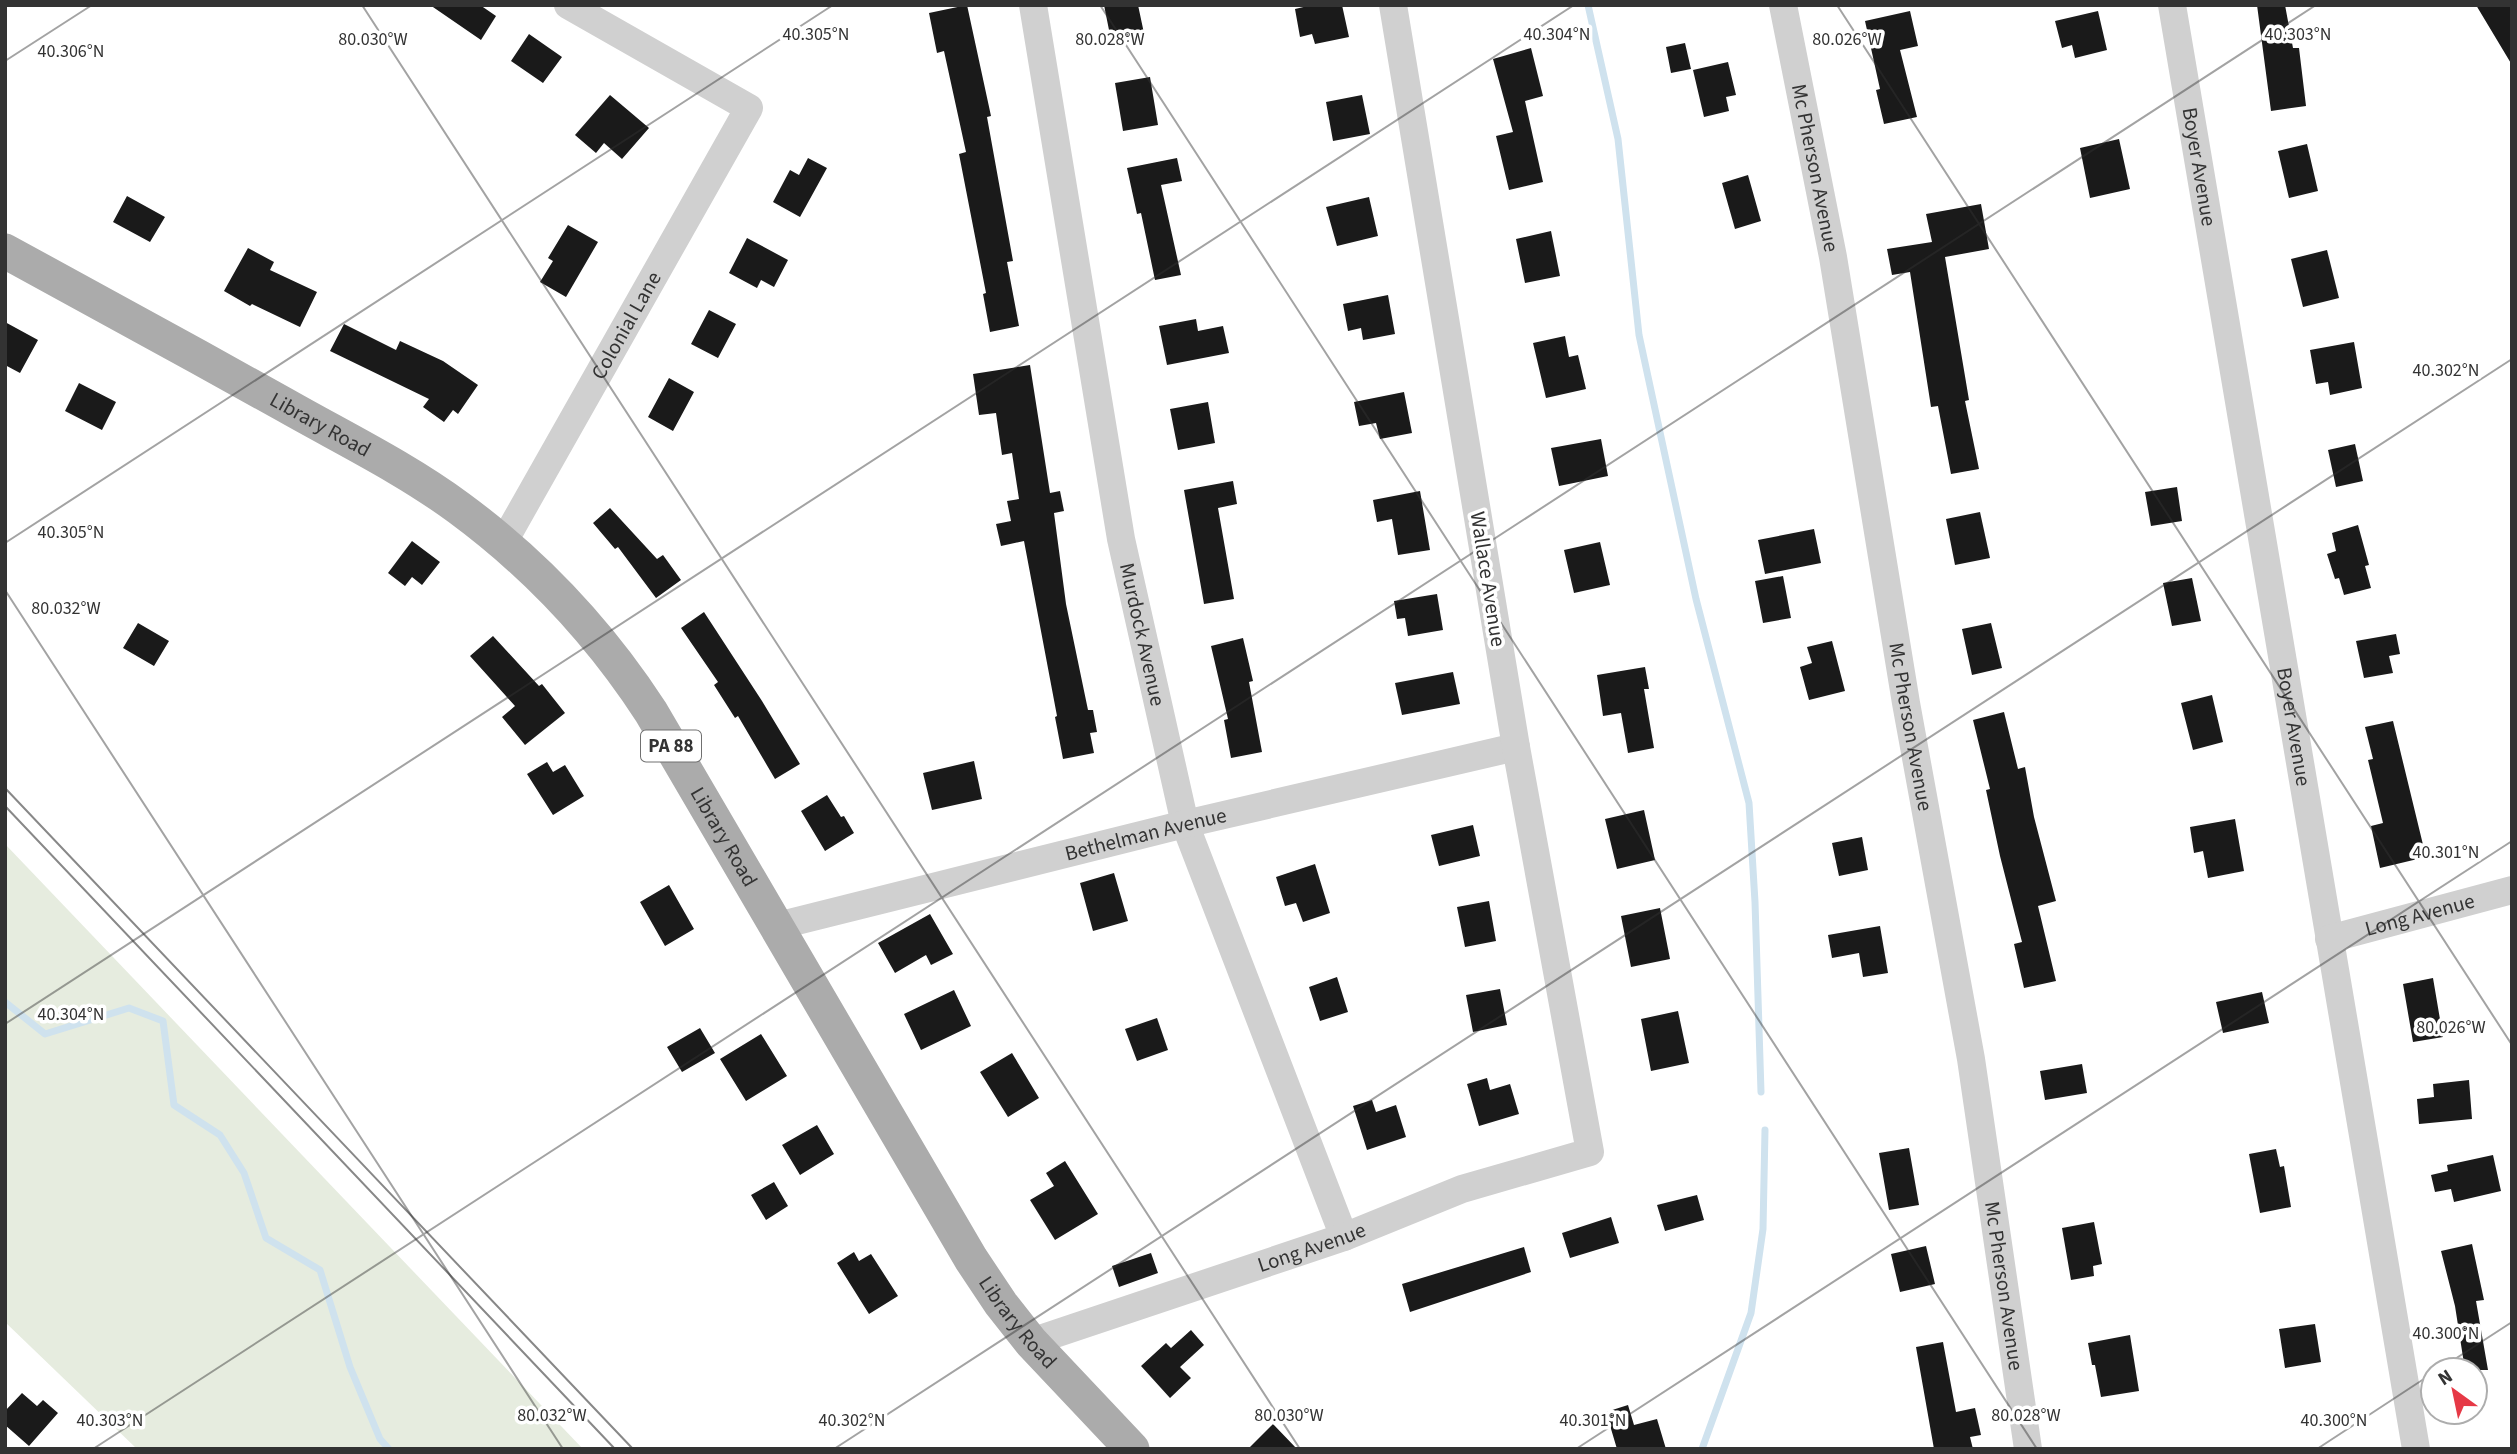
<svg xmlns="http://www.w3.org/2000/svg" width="2517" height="1454" font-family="'Source Sans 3',sans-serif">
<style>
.green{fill:#e6ecdf}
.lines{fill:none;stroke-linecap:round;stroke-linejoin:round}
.stream{stroke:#cfe2ee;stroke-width:7}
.building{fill:#1a1a1a}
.minor{stroke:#d0d0d0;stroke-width:28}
.major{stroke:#ababab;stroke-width:35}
.tram{stroke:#888;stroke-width:2}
.ticks{fill:none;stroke:#333;stroke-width:2;stroke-opacity:0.45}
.labels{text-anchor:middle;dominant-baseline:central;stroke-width:7;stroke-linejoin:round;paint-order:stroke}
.shield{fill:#fff;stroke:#707070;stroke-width:2}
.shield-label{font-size:19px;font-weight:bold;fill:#333}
.street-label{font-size:21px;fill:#333;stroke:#fff}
.ticks-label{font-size:18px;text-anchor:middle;fill:#333;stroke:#fff;stroke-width:7;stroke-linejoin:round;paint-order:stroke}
</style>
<rect width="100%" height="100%" fill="#fff"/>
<path class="green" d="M5 844 583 1449H137L5 1322Z"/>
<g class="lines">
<path class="stream" d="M1588 5 1618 139 1639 335 1696 599 1749 803 1755 902 1761 1092
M5 1002 45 1034 129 1008 163 1021 174 1105 220 1135 244 1173 266 1238 320 1270 350 1367 380 1439 389 1449
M1702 1449 1751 1313 1763 1229 1765 1130"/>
</g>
<path class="building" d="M430 5H480L496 16 481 40Z
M967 5 991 116 987 117 1013 261 1007 262 1019 326 990 332 983 294 986 293 959 154 966 152 944 51 937 53 929 13Z
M1104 5H1138L1145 38 1112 45Z
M1312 5H1342L1349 37 1315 44 1312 34 1300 37 1295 9Z
M2257 5H2285L2293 48H2299L2306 106 2271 111Z
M2476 5H2512V65Z
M1910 11 1918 46 1900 50 1917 117 1884 124 1876 90 1880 89 1865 21Z
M2098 11 2107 50 2075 58 2072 45 2062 48 2055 21Z
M529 34 562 57 543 83 511 61Z
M1685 43 1691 69 1671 73 1666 47Z
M1531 48 1543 96 1525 101 1543 182 1509 190 1496 136 1513 132 1493 59Z
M1728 62 1736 95 1726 97 1729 111 1704 117 1693 70Z
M1150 77 1158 125 1123 131 1115 83Z
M610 95 649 128 622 159 604 143 596 153 575 135Z
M1362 95 1370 134 1333 141 1326 102Z
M2119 139 2130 189 2090 198 2080 148Z
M2307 144 2318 191 2289 198 2278 151Z
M808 158 827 168 800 217 773 202 790 170 799 175Z
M1177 158 1182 181 1161 185 1181 275 1155 280 1141 213 1137 214 1127 168Z
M1748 175 1761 221 1735 229 1722 183Z
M127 196 165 217 150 242 113 222Z
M1369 197 1378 236 1337 246 1326 207Z
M1981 204 1989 249 1945 257 1969 400 1965 401 1979 469 1951 474 1938 406 1931 407 1910 272 1892 275 1887 249 1932 242 1926 214Z
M568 225 598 242 566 297 540 282 553 261 548 258Z
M1551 231 1560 276 1525 283 1516 239Z
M747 238 788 260 774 287 761 280 757 288 729 273Z
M248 248 274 262 270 270 317 292 300 327 252 304 250 306 224 291Z
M2327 250 2339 298 2303 307 2291 259Z
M1388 295 1395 334 1363 340 1361 328 1348 331 1343 304Z
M709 310 736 324 718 358 691 344Z
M1196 319 1198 331 1223 326 1229 353 1167 365 1159 326Z
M5 322 38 340 20 373 5 365Z
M344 324 396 350 400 341 443 361 478 385 458 414 453 410 444 422 423 407 429 399 330 351Z
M1565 336 1569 357 1578 355 1586 389 1546 398 1533 343Z
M2354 342 2362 388 2330 395 2328 382 2316 384 2310 350Z
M1030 365 1050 493 1060 491 1064 511 1054 513 1066 604 1088 710H1093L1097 732 1090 733 1094 753 1063 759 1055 717 1057 716 1024 541 1001 546 996 524 1011 521 1007 501 1019 499 1012 453 1002 455 996 413 979 415 973 374Z
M669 378 694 392 673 431 648 417Z
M79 383 116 402 102 430 65 411Z
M1404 392 1412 433 1380 439 1376 423 1359 426 1354 402Z
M1208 402 1215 443 1178 450 1170 409Z
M1601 439 1608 476 1559 486 1551 448Z
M2355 444 2363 481 2336 487 2328 450Z
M1233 481 1237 504 1218 508 1234 599 1204 604 1184 490Z
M2177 487 2182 521 2151 526 2145 492Z
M1420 491 1430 550 1398 555 1392 519 1377 522 1373 500Z
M610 508 657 559 663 555 681 580 656 598 618 547 615 549 593 523Z
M1980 512 1990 558 1955 565 1946 519Z
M2358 525 2369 565 2365 566 2371 588 2344 595 2339 578 2335 579 2327 554 2336 551 2332 533Z
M1814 529 1821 563 1765 574 1758 540Z
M412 541 440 562 422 585 412 577 405 586 388 573Z
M1600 542 1610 585 1574 593 1564 550Z
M1783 576 1791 618 1763 623 1755 581Z
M2192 578 2201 621 2172 626 2163 583Z
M1437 594 1443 630 1408 636 1405 618 1397 619 1394 601Z
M704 612 762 701 800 764 775 779 738 716 735 718 714 685 718 682 681 628Z
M138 623 169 641 154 666 123 648Z
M1991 623 2002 668 1972 675 1962 629Z
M2396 634 2400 654 2389 656 2393 673 2364 678 2356 641Z
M493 636 539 686 542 684 565 713 525 745 502 717 515 706 470 656Z
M1243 638 1253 681 1249 682 1262 752 1231 758 1224 720 1228 719 1211 646Z
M1832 641 1845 691 1809 700 1800 667 1812 663 1807 647Z
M1645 667 1649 689H1644L1654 748 1628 753 1621 713 1603 716 1597 675Z
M1453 672 1460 704 1402 715 1395 683Z
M2212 695 2223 742 2193 750 2181 703Z
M2004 712 2018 769 2025 767 2034 817 2056 901 2038 906 2056 981 2024 988 2014 944 2022 942 2000 856 1986 790 1990 789 1973 720Z
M2393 721 2426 857 2380 868 2371 826 2383 823 2368 760 2373 759 2365 727Z
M974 761 982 799 932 810 923 773Z
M547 762 553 772 565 765 584 796 553 815 527 774Z
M827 795 841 817 844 816 854 833 825 851 801 811Z
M1644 810 1655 860 1617 869 1605 819Z
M2235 819 2244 871 2208 878 2203 851 2194 853 2190 827Z
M1473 825 1480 856 1439 866 1431 835Z
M1862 837 1868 870 1839 876 1832 843Z
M1315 864 1330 913 1303 922 1296 903 1285 906 1276 877Z
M1114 873 1128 921 1093 931 1080 883Z
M669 885 694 929 665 946 640 902Z
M1489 901 1496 941 1465 947 1457 907Z
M1660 908 1670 959 1631 967 1621 916Z
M930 914 953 954 931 965 926 955 895 973 878 943Z
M1880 926 1888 973 1863 977 1859 953 1832 958 1828 935Z
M1337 977 1348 1012 1320 1021 1309 987Z
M2433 978 2443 1037 2413 1042 2403 984Z
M1500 989 1507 1025 1473 1032 1466 995Z
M954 990 971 1026 921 1050 904 1014Z
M2262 992 2269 1023 2223 1033 2216 1002Z
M1678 1011 1689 1063 1651 1071 1641 1019Z
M1157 1018 1168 1050 1137 1061 1125 1029Z
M700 1028 715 1053 682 1072 667 1047Z
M761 1034 787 1076 746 1101 720 1059Z
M1012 1053 1039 1098 1008 1117 980 1072Z
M2082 1064 2087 1093 2045 1100 2040 1071Z
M1487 1078 1490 1090 1510 1084 1519 1114 1479 1126 1467 1084Z
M2469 1080 2472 1119 2419 1124 2417 1099 2434 1097 2433 1084Z
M1372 1100 1376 1112 1396 1105 1406 1137 1367 1150 1353 1106Z
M817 1125 834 1154 800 1175 782 1145Z
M1909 1148 1919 1205 1889 1210 1879 1153Z
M2276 1149 2280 1167 2284 1166 2291 1207 2260 1213 2249 1154Z
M2493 1155 2501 1191 2454 1202 2451 1189 2435 1192 2431 1175 2448 1171 2447 1165Z
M1065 1161 1098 1214 1055 1240 1030 1200 1054 1186 1046 1173Z
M774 1182 788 1206 766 1220 751 1195Z
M1697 1195 1704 1220 1665 1231 1657 1205Z
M1611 1217 1619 1243 1570 1258 1562 1233Z
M2094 1222 2102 1264 2093 1266 2094 1276 2071 1280 2062 1228Z
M2472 1244 2484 1300 2476 1301 2488 1370H2465L2455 1306 2441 1251Z
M1926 1246 1935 1284 1900 1292 1891 1254Z
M1524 1247 1531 1272 1410 1312 1402 1284Z
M854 1252 859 1261 871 1254 898 1296 869 1314 837 1263Z
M1151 1253 1158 1273 1119 1287 1112 1266Z
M2315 1324 2321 1362 2285 1368 2279 1329Z
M1191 1330 1204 1345 1180 1367 1191 1378 1170 1398 1141 1366 1166 1343 1171 1348Z
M2130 1335 2139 1391 2101 1397 2095 1365H2092L2088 1343Z
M1943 1342 1956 1412 1975 1408 1981 1435 1970 1437 1973 1449H1934L1916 1347Z
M22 1393 37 1406 43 1400 58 1413 29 1446 5 1425V1411Z
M1628 1405 1634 1425 1657 1419 1666 1449H1617L1606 1412Z
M1273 1424 1297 1449H1248Z"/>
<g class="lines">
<g class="minor">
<path id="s1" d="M1033 5 1121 539 1185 824 1344 1237"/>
<path id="s2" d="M1783 5 1833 257 1906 703 1971 1059 2028 1449"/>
<path id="s3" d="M2172 5 2416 1449"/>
<path id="s4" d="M503 543 749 108 568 5"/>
<path id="s5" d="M777 926 1185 824 1516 747"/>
<path id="s6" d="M2329 939 2512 890"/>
<path id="s7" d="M1031 1342 1344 1237 1462 1189 1590 1152 1516 747 1393 5"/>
</g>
<path class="major" id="s8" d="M5 251C98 302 192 353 285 405 343 438 405 468 459 508 535 564 599 632 651 712L971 1259 1001 1304 1031 1342 1132 1449"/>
<path class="tram" d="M5 788 633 1449
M5 806 615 1449"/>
</g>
<path class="ticks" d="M362 5 1300 1449M1100 5 2037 1449M1837 5 2512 1045M5 61 92 5M5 543 833 5M5 590 563 1449M5 1024 1574 5M2438 1370 2512 1322M93 1449 2316 5M834 1449 2512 359M1576 1449 2512 841M2317 1449 2433 1373"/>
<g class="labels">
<rect class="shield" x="641" y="730.5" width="60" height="31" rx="5"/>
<g class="shield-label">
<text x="671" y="746">PA 88</text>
</g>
<g class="street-label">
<text stroke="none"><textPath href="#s2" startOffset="166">Mc Pherson Avenue</textPath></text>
<text stroke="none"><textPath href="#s3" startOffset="164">Boyer Avenue</textPath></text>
<text stroke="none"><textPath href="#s4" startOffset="250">Colonial Lane</textPath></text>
<text stroke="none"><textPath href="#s8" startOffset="360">Library Road</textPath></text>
<text transform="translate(1488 579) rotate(81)">Wallace Avenue</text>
<text stroke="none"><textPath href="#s1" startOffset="639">Murdock Avenue</textPath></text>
<text stroke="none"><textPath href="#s2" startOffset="733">Mc Pherson Avenue</textPath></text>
<text stroke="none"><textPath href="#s3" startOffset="732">Boyer Avenue</textPath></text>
<text stroke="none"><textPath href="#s5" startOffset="380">Bethelman Avenue</textPath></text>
<text stroke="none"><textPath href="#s8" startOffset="948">Library Road</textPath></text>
<text stroke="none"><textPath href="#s6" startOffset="94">Long Avenue</textPath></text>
<text stroke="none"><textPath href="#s7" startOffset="296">Long Avenue</textPath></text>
<text stroke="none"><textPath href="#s2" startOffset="1300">Mc Pherson Avenue</textPath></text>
<text stroke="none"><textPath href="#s8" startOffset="1516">Library Road</textPath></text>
</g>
</g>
<g class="ticks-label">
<text x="816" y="40">40.305°N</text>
<text x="1557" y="40">40.304°N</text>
<text x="2298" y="40">40.303°N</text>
<text x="1847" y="45">80.026°W</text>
<text x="373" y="45">80.030°W</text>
<text x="1110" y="45">80.028°W</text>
<text x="71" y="57">40.306°N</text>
<text x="2446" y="376">40.302°N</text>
<text x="71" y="538">40.305°N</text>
<text x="66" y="614">80.032°W</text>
<text x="2446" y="858">40.301°N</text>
<text x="71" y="1020">40.304°N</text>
<text x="2451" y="1033">80.026°W</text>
<text x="2446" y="1339">40.300°N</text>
<text x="552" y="1421">80.032°W</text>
<text x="1289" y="1421">80.030°W</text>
<text x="2026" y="1421">80.028°W</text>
<text x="110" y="1426">40.303°N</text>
<text x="852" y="1426">40.302°N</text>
<text x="1593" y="1426">40.301°N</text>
<text x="2334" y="1426">40.300°N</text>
</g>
<rect width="2517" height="1454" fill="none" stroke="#333333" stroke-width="14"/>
<g transform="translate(2454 1391) rotate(327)"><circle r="33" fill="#ffffff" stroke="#adadad" stroke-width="2"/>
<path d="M0-5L12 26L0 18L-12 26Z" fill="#e63946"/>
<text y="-10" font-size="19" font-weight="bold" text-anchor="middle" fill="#333333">N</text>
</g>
</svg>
